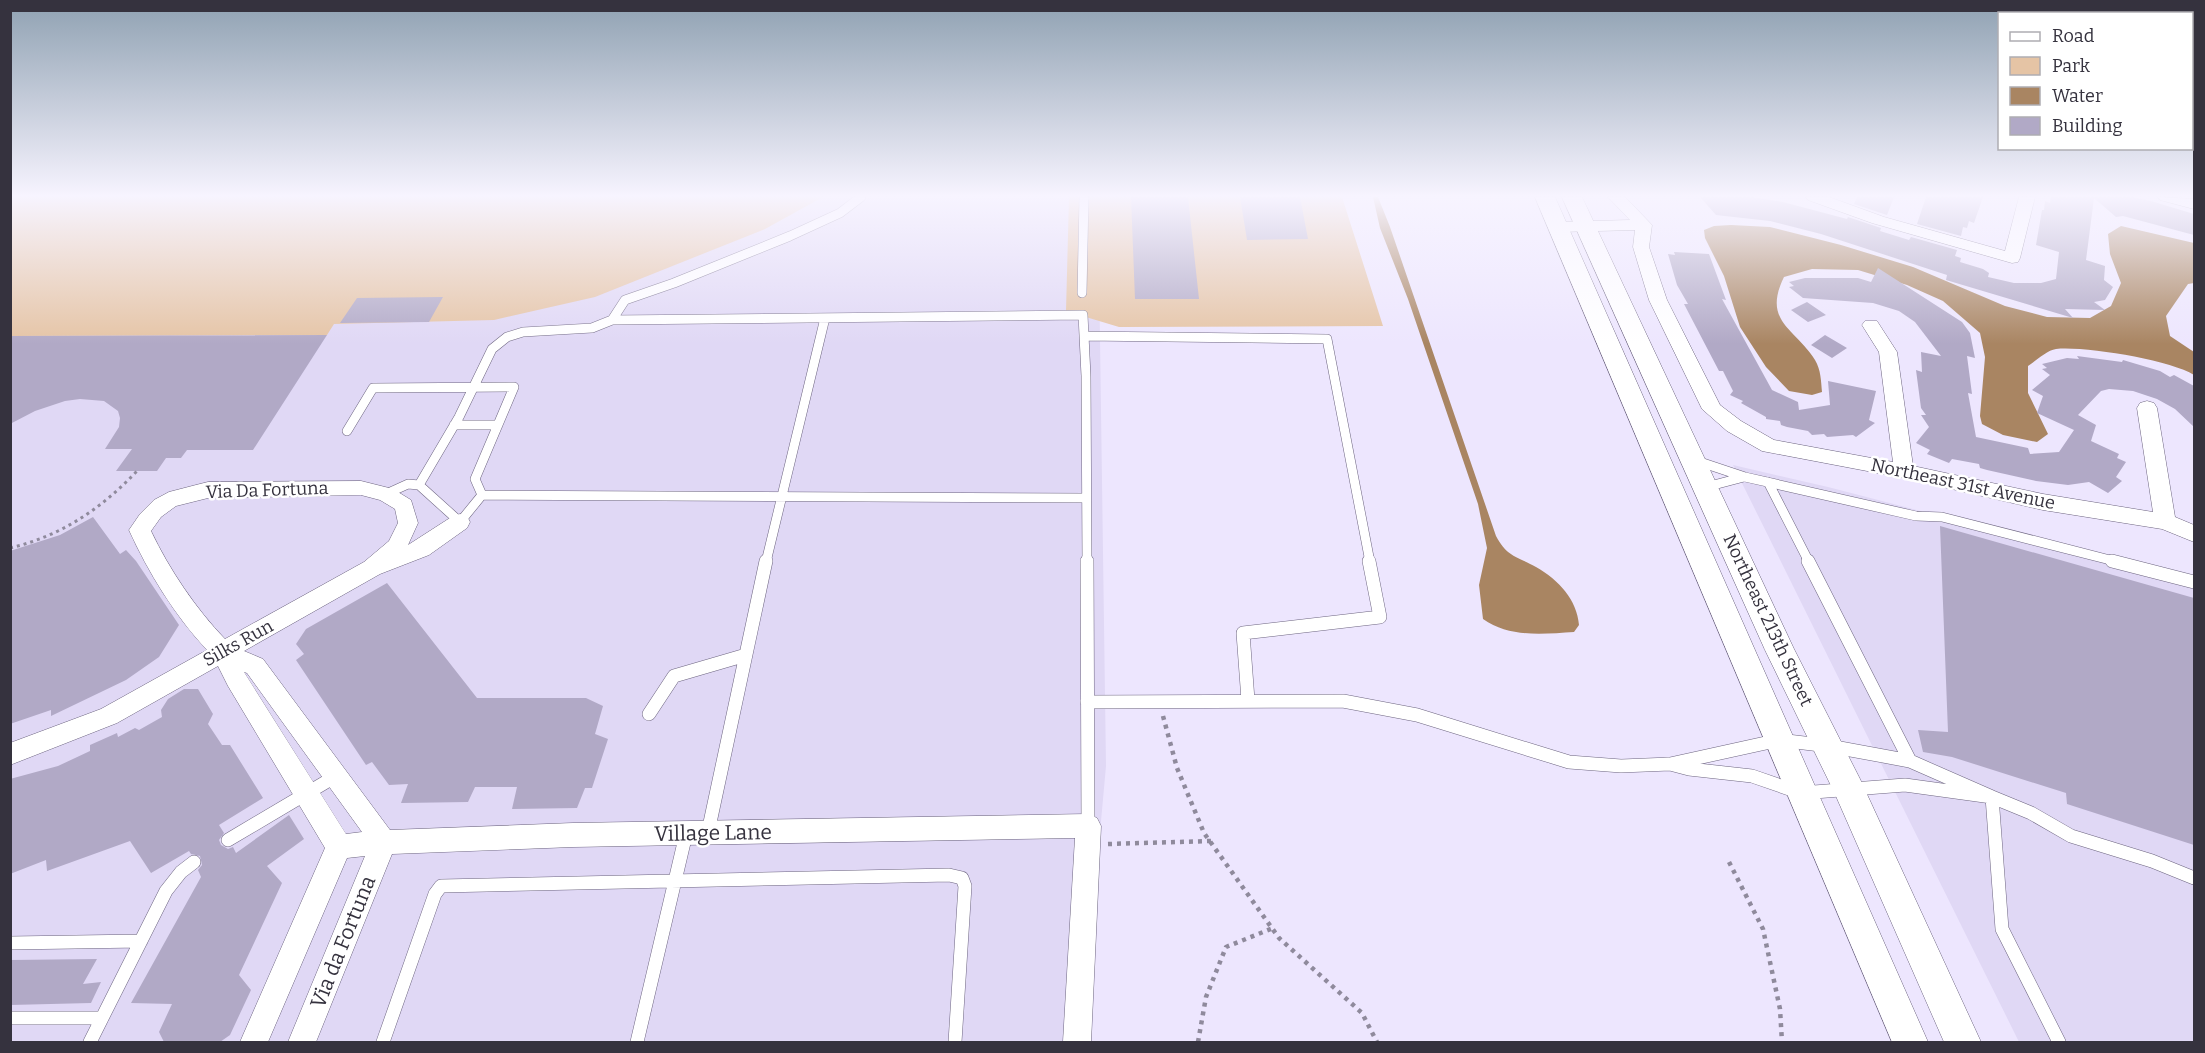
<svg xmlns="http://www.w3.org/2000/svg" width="2205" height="1053" font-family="Bitter,serif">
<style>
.built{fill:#e0d8f5}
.green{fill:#e5c4a5}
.water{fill:#a98562}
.building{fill:#b1a9c6}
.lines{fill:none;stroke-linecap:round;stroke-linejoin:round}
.service-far1-casing{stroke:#6d6580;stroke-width:10}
.service-casing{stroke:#6d6580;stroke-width:14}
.minor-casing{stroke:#6d6580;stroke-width:1}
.tertiary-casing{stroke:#6d6580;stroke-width:1}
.path-far1{stroke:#8f8a9c;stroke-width:3;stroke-dasharray:3 4;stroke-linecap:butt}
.path{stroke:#8f8a9c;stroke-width:4.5;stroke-dasharray:4 5;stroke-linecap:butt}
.service-far1{stroke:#fff;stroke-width:9}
.service{stroke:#fff;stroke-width:13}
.minor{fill:#fff;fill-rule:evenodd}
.tertiary{fill:#fff;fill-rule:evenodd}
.labels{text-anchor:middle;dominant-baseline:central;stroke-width:5;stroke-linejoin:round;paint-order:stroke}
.street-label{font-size:18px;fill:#35323e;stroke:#fff}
.near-street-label{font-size:21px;fill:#35323e;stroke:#fff}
</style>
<rect width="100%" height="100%" fill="#ede6fe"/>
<path class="built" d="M10 197H1098L1106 766 1081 1042H11Z
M1733 465 1828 487 2194 582V1042H2019Z"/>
<path class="green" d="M10 197H823L765 229 595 297 494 320 334 324 327 335 11 336Z
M1069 197H1342L1383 326 1119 327 1066 311Z"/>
<path class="water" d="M1373 197H1378L1390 227 1496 536C1508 558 1517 556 1536 567 1559 580 1577 600 1579 625L1574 632C1543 634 1510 638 1483 619L1479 585 1487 548 1478 504 1408 299 1380 228Z
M1731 225 1770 227 1841 245 1913 267 2005 306 2047 317 2090 318 2111 306 2121 283 2110 254 2108 234 2121 226 2194 243V283L2188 284 2166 316 2170 336 2194 352V375C2170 360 2085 346 2056 349 2047 350 2036 361 2028 366V393L2048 434 2037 442 2003 435 1982 424 1980 416 1985 357 1980 333 1943 301 1907 285 1858 270 1812 269 1784 277C1762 322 1795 328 1815 360 1821 370 1821 381 1822 392L1812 395 1789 391 1766 367 1740 327 1724 276 1705 238 1704 230 1714 226Z"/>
<path class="building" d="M1131 197H1188L1199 299H1135Z
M1240 197H1300L1308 239 1247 240Z
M1700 197H1752L1783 202 1847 219 1848 217 1881 228 1880 231 1909 240 1911 237 1957 250 1955 256 1961 258 1960 262 1983 269 1989 273 1988 277 2014 283H2041L2056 279 2059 252 2036 245 2042 210H2044L2045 201 2050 203 2051 197H2132L2151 201 2194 214V235L2123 216 2116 217 2094 198 2086 260 2105 266 2104 280 2113 287 2105 300 2094 302 2105 310 2065 309 2073 318 1946 280 1947 275 1821 234 1770 221 1716 215Z
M1857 197H1894L1887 215 1854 204Z
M1926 197H1983L1974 223 1969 221 1967 228 1963 227 1961 236 1917 224Z
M1674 252 1709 254 1726 300 1722 299 1772 390 1798 402 1799 410 1830 405 1828 381 1876 391 1869 420 1875 423 1856 437 1853 435 1827 437 1824 434 1812 435 1808 431 1787 427 1781 425 1780 421 1766 419V417L1741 403 1743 401 1730 395 1733 391 1723 371H1719L1684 304H1688L1677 285 1668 254 1675 255Z
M1878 268 1962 322 1970 333 1975 358 1967 356 1972 394 1968 393 1976 437 2028 448 2030 454 2059 452 2074 430 2037 413 2043 396 2032 390 2050 375 2042 369 2047 368 2042 364 2067 358 2079 359 2077 356 2122 362 2123 360 2160 371 2170 377 2174 375 2194 386V427L2175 409 2157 399 2133 391 2109 389 2101 391 2078 415 2096 425 2091 441 2119 454 2117 458 2126 462 2116 477 2122 481 2108 493 2089 482 2068 485 2036 481 1987 470 1980 468 1979 464 1952 459 1949 463 1927 454 1930 450 1916 443 1929 427 1921 415H1926L1921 408 1916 370 1922 372 1921 352 1941 356 1915 322 1899 311 1873 303 1803 298 1789 287 1794 286 1789 282 1805 278H1858L1871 282Z
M443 297 429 322 340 323 357 298Z
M1807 302 1826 315 1808 322 1791 310Z
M327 335 253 450H187L181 458H166L157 471H116L132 449H105L119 427 120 418 118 411 104 401 80 399 65 401 35 411 10 424V336Z
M1825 335 1847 348 1832 358 1811 345Z
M93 517 120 554 126 550 136 561 179 625 159 657 126 680 51 716V710L10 724V551L60 535Z
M1940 526 2194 598V845L2067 804 2066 793 1952 757 1923 752 1918 730 1948 732Z
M387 583 477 698H586L603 706 595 734 608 739 592 788H585L577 808 512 809 517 787H475L468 802 401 803 408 784 389 785 372 762 366 765 296 660 304 654 296 644 306 629Z
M184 689H198L213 714 208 724 222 745H230L263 798 219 825 224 833 219 840 221 845 228 849 233 847 236 853 289 815 304 839 267 866 282 883 239 975 251 990 230 1035 220 1042H164L159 1032 172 1004 131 1003 201 877 198 870 202 865 200 856 191 854 189 851 151 873 130 841 47 871 46 860 10 874V779L58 766 90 751V745L117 733 118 737 135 728 139 730 162 717 161 710 168 699Z
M97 959 83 984 101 982 91 1003 10 1005V960Z"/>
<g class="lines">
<defs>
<path id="service-far1" d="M1082 293 1084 197
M612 320 625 300 674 283 790 236 840 213 861 197
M1084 336 1327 339 1370 562
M454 425H498
M347 431 373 388 514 387 475 479 482 495
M1694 460 1745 477 1916 516 1942 517 2118 562
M1768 482 1809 562
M419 485 459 417 492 349 507 337 523 332 592 328 612 320 1083 315 1086 376 1087 562
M1706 487 1744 477
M386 494 408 484 419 485 460 522 482 495 1086 498
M766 562 825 318"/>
<path id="service" d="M1087 561 1088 826
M1808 561 1910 761
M2112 561 2194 582
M1248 700 1243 633 1380 617 1369 561
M1087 702 1343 701 1417 715 1569 762 1621 766 1670 764
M649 714 674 676 746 655
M1779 740 1829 746 1910 761 1992 797 1905 785 1801 793 1752 776 1689 769 1670 764Z
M708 832 766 561
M228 840 336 776
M10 943 141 941
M10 1018H102
M90 1042 166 891 181 872 194 862
M383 1042 435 894 441 886 949 875 962 878 965 886 955 1042
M637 1042 686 834
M2059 1042 2002 929 1992 797 2031 813 2071 836 2152 861 2194 878"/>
<path id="minor" d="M1608 197H1625L1652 225 1649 247 1667 300 1720 405 1741 421 1774 440 1893 462 1879 352 1862 325 1865 321H1877L1897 352 1913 466 2043 494 2153 512 2137 408 2140 403 2147 401 2154 403 2157 408 2175 517 2194 525V542L2162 529 2043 510 1904 478 1762 451 1727 431 1702 409 1649 300 1633 247 1635 230 1558 232 1550 227 1558 222 1630 220Z
M1806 197H1829L1884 217 2005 251 2019 197H2035L2020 258 2018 262 2012 263 1872 223 1808 200Z
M2158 197 2194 199V209L2160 200Z
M361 481 393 489 411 500 418 523 408 545 453 516 460 514 467 516 470 522 467 528 429 555 380 574 244 651 263 659 390 830 573 823 1088 814 1097 818 1101 826 1091 1042H1063L1075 838 573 847 392 854 316 1042H288L365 856 347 858 268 1042H240L325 848 228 686 218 666 117 723 10 765V743L101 709 207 650C175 616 148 572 129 530L140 514 154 500 169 492 196 485 208 482ZM361 495 380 500 395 509 398 523 389 541 364 562 225 639C196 609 169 569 151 531L161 517 176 506 208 498ZM244 672 247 673 362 832 346 834Z"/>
<path id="tertiary" d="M1535 197H1555L1928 1042H1892Z
M1562 197H1582L1794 649 1860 779 1981 1042H1944L1835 794 1765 650Z"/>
</defs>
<use href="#service-far1" class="service-far1-casing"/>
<use href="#service" class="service-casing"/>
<use href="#minor" class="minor-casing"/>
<use href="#tertiary" class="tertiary-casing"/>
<path class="path-far1" d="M10 548C61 536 101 509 137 471"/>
<path class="path" d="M1163 716 1177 768 1204 833 1279 938 1362 1013 1377 1042
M1108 844 1211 841
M1729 862 1763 929 1780 1009 1782 1042
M1198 1042 1206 997 1226 947 1273 928"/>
<use href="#service-far1" class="service-far1"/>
<use href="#service" class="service"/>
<use href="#minor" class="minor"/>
<use href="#tertiary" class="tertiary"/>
</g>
<linearGradient id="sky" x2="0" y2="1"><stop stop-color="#8fa1b2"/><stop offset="0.57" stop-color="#f7f4ff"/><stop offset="1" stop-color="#f7f4ff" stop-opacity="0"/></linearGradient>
<rect width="2205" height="344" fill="url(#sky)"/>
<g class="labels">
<g class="street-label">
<text transform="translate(1963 484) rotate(12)">Northeast 31st Avenue</text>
<text transform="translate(267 490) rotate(-2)">Via Da Fortuna</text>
<text transform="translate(1768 620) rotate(65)">Northeast 213th Street</text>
<text transform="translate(238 643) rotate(-29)">Silks Run</text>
</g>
<g class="near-street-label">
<text transform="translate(713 833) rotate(-1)">Village Lane</text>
<text transform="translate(343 942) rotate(-68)">Via da Fortuna</text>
</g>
</g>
<rect width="2205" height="1053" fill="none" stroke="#35323e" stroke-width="24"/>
<rect x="1998" y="12" width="195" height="138" fill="#ffffff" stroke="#aeadb2" stroke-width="1.5"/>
<rect x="2010" y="32" width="30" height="9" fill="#ffffff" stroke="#aeadb2" stroke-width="1.5"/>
<text x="2052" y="42" font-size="18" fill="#35323e">Road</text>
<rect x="2010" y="57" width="30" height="18" fill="#e5c4a5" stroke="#aeadb2" stroke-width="1.5"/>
<text x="2052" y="72" font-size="18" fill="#35323e">Park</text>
<rect x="2010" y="87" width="30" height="18" fill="#a98562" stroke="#aeadb2" stroke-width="1.5"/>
<text x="2052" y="102" font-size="18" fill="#35323e">Water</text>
<rect x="2010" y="117" width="30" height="18" fill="#b1a9c6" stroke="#aeadb2" stroke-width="1.5"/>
<text x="2052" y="132" font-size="18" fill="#35323e">Building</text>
</svg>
